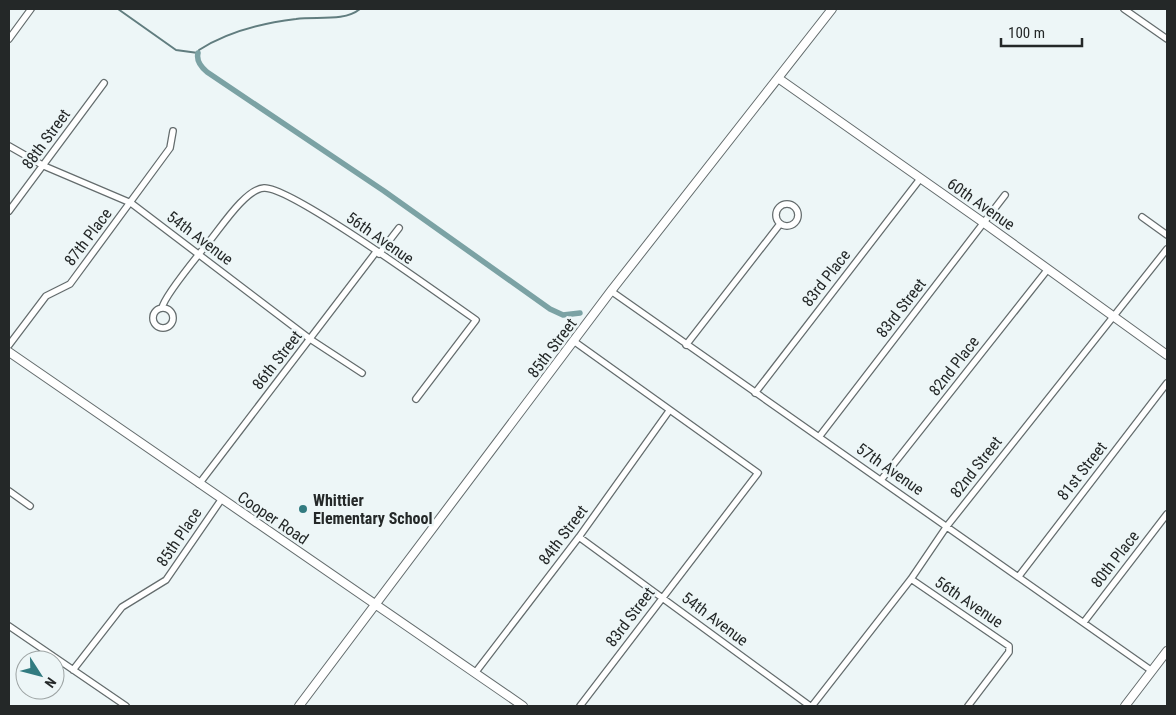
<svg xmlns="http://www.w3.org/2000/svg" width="1176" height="715" font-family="'Roboto Condensed',sans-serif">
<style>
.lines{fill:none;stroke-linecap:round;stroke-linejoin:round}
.stream{stroke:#617d7f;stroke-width:2}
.canal{stroke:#7ba2a4;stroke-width:5.5}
.street-casing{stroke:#646c6d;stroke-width:8}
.secondary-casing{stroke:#646c6d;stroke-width:10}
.street{stroke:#fff;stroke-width:5.5}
.secondary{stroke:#fff;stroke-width:8}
.poi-dot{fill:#327b80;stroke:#edf6f7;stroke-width:2}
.labels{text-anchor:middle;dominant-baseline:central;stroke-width:5;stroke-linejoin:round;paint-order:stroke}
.street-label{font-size:16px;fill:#242828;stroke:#edf6f7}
.poi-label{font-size:16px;font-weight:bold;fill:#242828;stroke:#edf6f7;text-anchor:start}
</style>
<rect width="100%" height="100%" fill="#edf6f7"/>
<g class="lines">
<path class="stream" d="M118 9 176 50 198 53 199 50C227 32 263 23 296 19 316 16 344 22 360 9"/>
<path class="canal" d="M198 53C196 61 201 67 207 72L384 191 550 309 563 315 580 313"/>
<defs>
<path id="street" d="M1124 9 1167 39
M9 39 31 9
M9 146 44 166 131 203 310 339 362 373
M776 215a11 11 0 1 1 22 0a11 11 0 1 1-22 0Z
M9 211 104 83
M1142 217 1167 235
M379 254 399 228
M611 291 1152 671
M153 318a10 10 0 1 1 20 0a10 10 0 1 1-20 0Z
M162 308C164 297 199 254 208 243 220 229 245 189 264 188 291 186 444 298 476 320L416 399
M575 342 758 473 580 706
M9 345 46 296 70 284 170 148 173 131
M686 345 780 224
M755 393 920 179
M819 437 1005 195
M881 480 1048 269
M199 484 376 252
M9 491 30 506
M579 537 810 706
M1019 576 1167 383
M911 579 1009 646V652L968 706
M1084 622 1167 514
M9 626 126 706
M73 670 122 607 166 580 221 500
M475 673 579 537 669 411
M812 706 911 579 947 526 1167 249"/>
<path id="secondary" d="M778 78 984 223 1167 355
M9 352 523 706
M299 706 611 291 832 9
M1125 706 1167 651"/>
</defs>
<use href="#street" class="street-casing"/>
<use href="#secondary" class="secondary-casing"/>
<use href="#street" class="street"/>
<use href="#secondary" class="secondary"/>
</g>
<circle class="poi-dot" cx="303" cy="509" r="5"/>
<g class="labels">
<g class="street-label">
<text transform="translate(46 139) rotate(-54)">88th Street</text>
<text transform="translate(981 204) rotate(35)">60th Avenue</text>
<text transform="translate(88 237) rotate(-53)">87th Place</text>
<text transform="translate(200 238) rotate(37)">54th Avenue</text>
<text transform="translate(380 238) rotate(35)">56th Avenue</text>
<text transform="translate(826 278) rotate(-52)">83rd Place</text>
<text transform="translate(901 308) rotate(-52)">83rd Street</text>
<text transform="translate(552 348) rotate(-53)">85th Street</text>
<text transform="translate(277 360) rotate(-52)">86th Street</text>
<text transform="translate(954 366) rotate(-52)">82nd Place</text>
<text transform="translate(976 467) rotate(-52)">82nd Street</text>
<text transform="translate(890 469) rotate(35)">57th Avenue</text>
<text transform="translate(1082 471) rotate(-52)">81st Street</text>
<text transform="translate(273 518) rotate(34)">Cooper Road</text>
<text transform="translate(563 535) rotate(-53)">84th Street</text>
<text transform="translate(179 537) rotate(-56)">85th Place</text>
<text transform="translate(1115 559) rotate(-52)">80th Place</text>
<text transform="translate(969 602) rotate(34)">56th Avenue</text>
<text transform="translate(630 617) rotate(-53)">83rd Street</text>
<text transform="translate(715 619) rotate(37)">54th Avenue</text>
</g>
<g class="poi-label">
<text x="313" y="500">Whittier<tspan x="313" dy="18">Elementary School</tspan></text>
</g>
</g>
<rect width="1176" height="715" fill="none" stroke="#242828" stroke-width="20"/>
<g transform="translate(40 675) rotate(126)"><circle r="24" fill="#edf6f7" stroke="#9da4a4"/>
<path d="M0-4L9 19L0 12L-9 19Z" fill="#327b80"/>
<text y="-8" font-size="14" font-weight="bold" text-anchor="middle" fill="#242828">N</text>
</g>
<path d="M1001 38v8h81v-8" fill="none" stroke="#242828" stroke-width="2.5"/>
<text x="1008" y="38" font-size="15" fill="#242828" stroke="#edf6f7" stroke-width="4" paint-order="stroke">100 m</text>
</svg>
